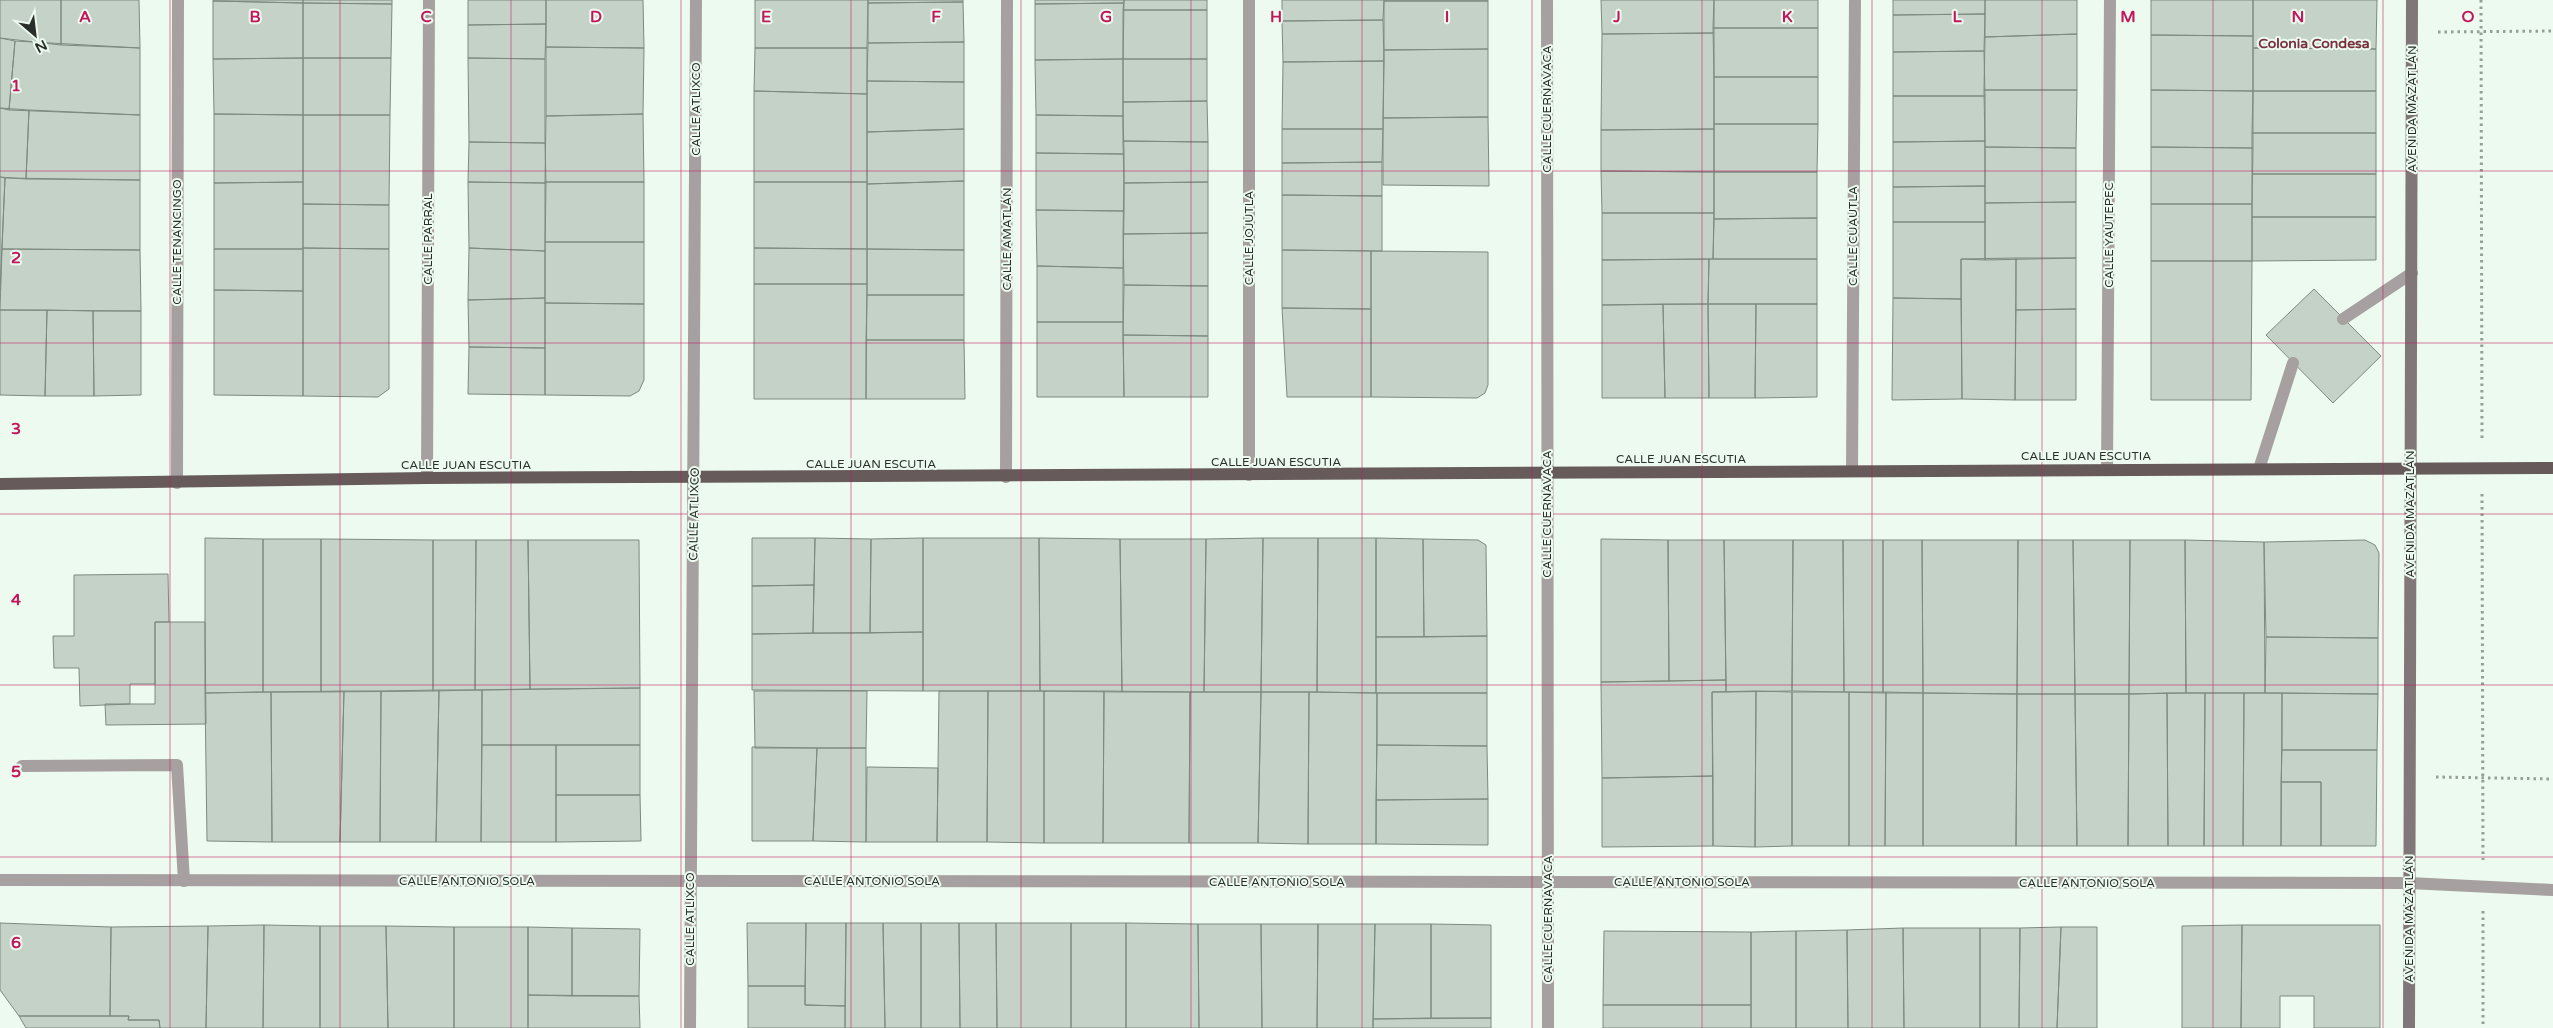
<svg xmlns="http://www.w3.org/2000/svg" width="2553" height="1028" font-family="'Varela Round',sans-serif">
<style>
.building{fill:#c5d2c8;stroke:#7d8a80}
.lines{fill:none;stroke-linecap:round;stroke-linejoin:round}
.path{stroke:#959f97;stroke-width:3;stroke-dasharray:2.5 4;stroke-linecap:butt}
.service{stroke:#a7a0a0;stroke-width:12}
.minor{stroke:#a7a0a0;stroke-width:12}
.secondary{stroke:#827778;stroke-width:12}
.primary{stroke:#675a5b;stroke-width:12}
.grid{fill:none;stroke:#c2185b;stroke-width:1;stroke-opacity:0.55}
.labels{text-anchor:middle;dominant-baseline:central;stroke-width:4;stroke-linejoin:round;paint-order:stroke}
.street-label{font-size:12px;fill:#292e2a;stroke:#ecfaef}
.neighbourhood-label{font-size:14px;font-weight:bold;fill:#77303c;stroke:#ecfaef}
.grid-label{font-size:16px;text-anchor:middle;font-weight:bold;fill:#c2185b;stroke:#ecfaef;stroke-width:4;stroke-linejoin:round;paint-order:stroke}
</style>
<rect width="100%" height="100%" fill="#ecfaef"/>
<path class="building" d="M0 0H61V45L0 38Z
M61 0H139L140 48 61 45Z
M213 0H303V3L213 1Z
M303 0H392V4L303 3Z
M468 0H546V24L468 25Z
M546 0H643L644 48 546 47Z
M755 0H868L867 48H755Z
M868 0H963V2L868 3Z
M1035 0H1124V3L1035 4Z
M1124 0H1207V10H1123Z
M1282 0H1384L1383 20 1282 21Z
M1384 0H1488V1H1384Z
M1601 0H1714V33L1602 34Z
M1714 0H1818V28H1713Z
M1893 0H1985V14L1893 15Z
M1985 0H2077V34L1985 37Z
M2151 0H2253V36L2151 35Z
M2253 0H2377L2376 49 2253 48Z
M213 1 303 3V58L213 59Z
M1384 1H1488V49L1384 50Z
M963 2 964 42 868 43V3Z
M303 3 392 4 391 58H303Z
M1124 3 1123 59 1035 60V4Z
M1123 10H1207V59H1123Z
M1985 14 1984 51 1893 52V15Z
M1383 20 1384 61 1283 62 1282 21Z
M546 24 545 59 468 58V25Z
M1713 28H1818V77H1714Z
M1714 33V129L1601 130 1602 34Z
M2077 34V90H1984L1985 37Z
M2151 35 2253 36V91L2151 90Z
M0 38 15 41 9 110 0 108Z
M15 41 140 48V115L9 110Z
M964 42V82L867 81 868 43Z
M546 47 644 48 643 114 546 116Z
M755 48H867V94L754 91Z
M2253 48 2376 49V91H2253Z
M1488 49V117L1383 118 1384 50Z
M1984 51 1985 96H1893V52Z
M303 58H391L390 115H303Z
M303 58V115L214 114 213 59Z
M468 58 545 59V143L469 142Z
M1123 59V116L1036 115 1035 60Z
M1123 59H1207V101L1123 102Z
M1384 61 1383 129H1282L1283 62Z
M1714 77H1818V124H1714Z
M867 81 964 82V129L867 132Z
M1984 90H2077L2076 148 1985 147Z
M2151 90 2253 91V148L2151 147Z
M754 91 867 94V182H754Z
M2253 91H2376V133H2252Z
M1893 96H1985V141L1893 142Z
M1207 101 1208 142 1123 141V102Z
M0 108 29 110 26 179 0 177Z
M29 110 140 115V180L26 179Z
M214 114 303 115V182L214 183Z
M643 114 644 182H545L546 116Z
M303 115H390L389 205 303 204Z
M1036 115 1123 116 1124 154 1036 153Z
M1488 117 1489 186 1383 185V118Z
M1714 124H1818L1817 172H1714Z
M964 129V181L867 184V132Z
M1282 129H1383L1382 162 1282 163Z
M1714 129V172L1601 171V130Z
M2252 133H2376V174H2252Z
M1123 141 1208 142V182L1124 183Z
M1985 141V186L1893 187V142Z
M469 142 545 143 546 183 468 182Z
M1985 147 2076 148V202L1985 203Z
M2151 147 2253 148 2252 204H2151Z
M1036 153 1124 154V211L1036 210Z
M1382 162V196L1282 195V163Z
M1601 171 1714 172V213H1602Z
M1714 172H1817V218L1714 219Z
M2252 174H2376V217H2252Z
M0 177 5 178 0 291Z
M5 178 140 180V250L2 249Z
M964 181V250L867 249V184Z
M303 182V249H214V183Z
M468 182 546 183 545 251 469 248Z
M545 182H644V242H545Z
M754 182H867V249L754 248Z
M1208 182V233L1123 234 1124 183Z
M1985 186V222H1893V187Z
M1282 195 1382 196V251L1282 250Z
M2076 202V258L1985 260V203Z
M303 204 389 205V249L303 248Z
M2151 204H2252V261H2151Z
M1036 210 1124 211 1123 268 1037 266Z
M1602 213H1714L1713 259 1602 260Z
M2252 217H2376V260L2252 261Z
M1817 218V259H1713L1714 219Z
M1893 222H1985V260L1961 259V299L1893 298Z
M1208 233V286L1124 285 1123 234Z
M545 242H644V304L545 303Z
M303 248 389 249V389L378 397 303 396Z
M469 248 545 251V298L468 300Z
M754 248 867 249V284H754Z
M2 249 140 250 141 311 0 310Z
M214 249H303V291L214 290Z
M867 249 964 250V295H867Z
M1282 250 1371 251V309L1282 308Z
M1371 251 1488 252V385L1485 393 1477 398 1371 397Z
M2016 258 2015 400 1962 399 1961 259Z
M2016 258H2076V309L2016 310Z
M1709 259H1817V304H1708Z
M1709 259 1708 304 1602 305V260Z
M2151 261H2252L2251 400H2151Z
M1037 266 1123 268V322H1037Z
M754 284H867L866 399H754Z
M1124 285 1208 286V336L1123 335Z
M2314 289 2381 356 2333 403 2266 335Z
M214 290 303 291V396L214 395Z
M867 295H964V340H866Z
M545 298V348L469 347 468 300Z
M1893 298 1961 299 1962 399 1892 400Z
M545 303 644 304V380L639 391 630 396 545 395Z
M1663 304 1665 398H1602V305Z
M1663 304H1708L1709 398H1665Z
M1708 304H1756L1755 398H1709Z
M1756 304H1817V397L1755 398Z
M1282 308 1371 309V397H1287Z
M2076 309V400H2015L2016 310Z
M0 310H47L45 396 0 395Z
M47 310 93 311 94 396H45Z
M93 311H141V395L94 396Z
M1037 322H1123L1124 397H1037Z
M1123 335 1208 336V397H1124Z
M866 340H964L965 399H866Z
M469 347 545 348V395L468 394Z
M205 538 263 539V692L205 693Z
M752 538H815L814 585 752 586Z
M815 538 871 539 870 633H813Z
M923 538H1039L1040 691H923Z
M923 538V632L870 633 871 539Z
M1039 538 1120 539 1122 692 1040 691Z
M1263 538 1261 692H1204L1206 539Z
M1263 538H1318L1317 692H1261Z
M1318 538H1376V693L1317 692Z
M1376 538 1423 539 1424 637H1376Z
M263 539H321V692H263Z
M321 539 433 540V691L321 692Z
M1120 539H1206L1204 692H1122Z
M1423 539 1478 540 1486 545 1487 636 1424 637Z
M1601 539 1668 540 1669 681 1601 682Z
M433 540H476L475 690 433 691Z
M476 540H528L530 689 475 690Z
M528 540H639L640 688 530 689Z
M1668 540H1724L1726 680 1669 681Z
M1724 540H1793L1792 691 1726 692Z
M1793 540H1843L1844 692 1792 691Z
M1843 540H1883V693L1844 692Z
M1883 540H1922L1923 693H1883Z
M1922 540H2018L2017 694 1923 693Z
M2018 540H2073L2075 694H2017Z
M2073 540H2130L2129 694H2075Z
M2130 540H2185L2186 693 2129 694Z
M2185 540 2264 542 2265 693H2186Z
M2365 540 2375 545 2379 553 2378 638 2266 637 2264 542Z
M168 574 169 622H155V684H130V704L80 706 79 668H54L53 636H74V575Z
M814 585 813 633 752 634V586Z
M155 622H205L206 724 106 725 105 704H155Z
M923 632V691L752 690V634Z
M1487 636V693H1376V637Z
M2266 637 2378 638V694L2265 693Z
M1726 680V692H1712L1713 776 1602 778 1601 682Z
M640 688V745H482V690Z
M439 690 436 842H380L381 691Z
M439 690H482L481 842H436Z
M344 691 340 842H272L271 692Z
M344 691H381L380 842H340Z
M754 691H867L866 748H755Z
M939 691H988L987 842H937Z
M988 691H1044V843L987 842Z
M1044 691H1104L1103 843H1044Z
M1104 691 1190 692 1189 843H1103Z
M1756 691 1755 847 1713 846 1712 692Z
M1756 691 1792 692V846L1755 847Z
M271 692 272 842 207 841 205 693Z
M1190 692H1261L1258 843H1189Z
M1261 692H1309L1308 844 1258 843Z
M1309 692 1377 693 1376 844H1308Z
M1792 692H1849V846H1792Z
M1849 692H1886L1885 846H1849Z
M1886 692 1923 693V846H1885Z
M1377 693H1487V746L1377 745Z
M1923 693 2017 694 2016 846H1923Z
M2167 693 2168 846H2128L2129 694Z
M2167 693H2205L2204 846H2168Z
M2205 693H2244L2243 846H2204Z
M2244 693H2282L2281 846H2243Z
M2282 693 2378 694 2377 750H2282Z
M2017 694H2075L2077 846H2016Z
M2075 694H2129L2128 846H2077Z
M482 745H556V842H481Z
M556 745H640V795H556Z
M1377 745 1487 746 1488 799 1376 800Z
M752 747 817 748 813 841H752Z
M817 748H866V842L813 841Z
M2282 750H2377L2376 846H2321V782H2281Z
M867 767 938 768 937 842H866Z
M1713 776V846L1602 847V778Z
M2281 782H2321V846H2281Z
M556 795H640L641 841 556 842Z
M1488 799V845L1376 844V800Z
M0 923 111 927 110 1016H19L0 990Z
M747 923H806L805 986H748Z
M806 923H846L845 1006 805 1005Z
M846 923H883L885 1028H845Z
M883 923H921V1028H885Z
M921 923H959L960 1028H921Z
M959 923H996L997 1028H960Z
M996 923H1071V1028H997Z
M1071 923H1126V1028H1071Z
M1126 923 1198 924 1199 1028H1126Z
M1198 924H1261L1262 1028H1199Z
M1261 924H1318L1317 1028H1262Z
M1318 924H1375L1373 1028H1317Z
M1375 924H1431V1018L1373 1019Z
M1431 924 1491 925V1018H1431Z
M264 925 263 1028H206L208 926Z
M264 925 320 926V1028H263Z
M2242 925H2380V1028H2314V996H2280V1028H2241Z
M2242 925 2241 1028H2182V926Z
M208 926 206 1028H160L159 1020H128L129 1016H110L111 927Z
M320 926H386L388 1028H320Z
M386 926 454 927V1028H388Z
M454 927H528V1028H454Z
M528 927 572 928V996L528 995Z
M2061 927H2097V1028H2057Z
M2061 927 2057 1028H2019L2020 928Z
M572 928 640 929 639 996H572Z
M1903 928H1980V1028H1904Z
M1903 928 1904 1028H1848L1847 930Z
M1980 928H2020L2019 1028H1980Z
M1847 930 1848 1028H1796V931Z
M1604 931 1751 932V1005H1603Z
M1796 931V1028H1751V932Z
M748 986H805V1005L845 1006V1028H748Z
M528 995 639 996 640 1028H528Z
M1603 1005H1751V1028H1603Z
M19 1016H129L128 1020H159L160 1028H26Z
M1491 1018V1028H1373V1019Z"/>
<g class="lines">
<path class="path" d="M2481 0 2482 442
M2438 32 2553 31
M2482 494 2483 860
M2436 777 2553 779
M2483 911V1028"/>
<path class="service" d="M2343 319 2412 273
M2259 469 2293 363
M22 766 177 765 184 881"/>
<path class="minor" d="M1249 0V475
M1547 0 1548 1028
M2107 470 2110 0
M1852 471 1855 0
M1006 477 1007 0
M427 478 429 0
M177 483 178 0
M0 880 2409 883 2553 890
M690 1028 696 0"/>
<path class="secondary" d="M2409 1028 2412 0"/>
<path class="primary" d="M0 484 427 478 2553 468"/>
</g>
<path class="grid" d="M170 0V1028M340 0V1028M511 0V1028M681 0V1028M851 0V1028M1021 0V1028M1191 0V1028M1362 0V1028M1532 0V1028M1702 0V1028M1872 0V1028M2042 0V1028M2213 0V1028M2383 0V1028M0 171H2553M0 343H2553M0 514H2553M0 685H2553M0 857H2553"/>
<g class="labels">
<g class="street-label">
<text transform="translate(696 109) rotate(-90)">CALLE ATLIXCO</text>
<text transform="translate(1547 109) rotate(-90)">CALLE CUERNAVACA</text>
<text transform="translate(2412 109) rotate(-90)">AVENIDA MAZATLÁN</text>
<text transform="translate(2109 235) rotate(-90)">CALLE YAUTEPEC</text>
<text transform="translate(1853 236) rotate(-90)">CALLE CUAUTLA</text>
<text transform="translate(1249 238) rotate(-90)">CALLE JOJUTLA</text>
<text transform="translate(428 239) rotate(-90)">CALLE PARRAL</text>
<text transform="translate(1007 239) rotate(-90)">CALLE AMATLÁN</text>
<text transform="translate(177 242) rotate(-90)">CALLE TENANCINGO</text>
<text x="2086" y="456">CALLE JUAN ESCUTIA</text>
<text x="1681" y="459">CALLE JUAN ESCUTIA</text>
<text x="1276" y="462">CALLE JUAN ESCUTIA</text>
<text x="871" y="464">CALLE JUAN ESCUTIA</text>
<text x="466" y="465">CALLE JUAN ESCUTIA</text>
<text transform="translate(694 514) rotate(-89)">CALLE ATLIXCO</text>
<text transform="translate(1547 514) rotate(-90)">CALLE CUERNAVACA</text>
<text transform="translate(2410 514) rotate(-90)">AVENIDA MAZATLÁN</text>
<text x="467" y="881">CALLE ANTONIO SOLA</text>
<text x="872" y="881">CALLE ANTONIO SOLA</text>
<text x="1277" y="882">CALLE ANTONIO SOLA</text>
<text x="1682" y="882">CALLE ANTONIO SOLA</text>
<text x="2087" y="883">CALLE ANTONIO SOLA</text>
<text transform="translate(690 919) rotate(-90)">CALLE ATLIXCO</text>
<text transform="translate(1548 919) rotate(-90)">CALLE CUERNAVACA</text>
<text transform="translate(2409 919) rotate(-90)">AVENIDA MAZATLÁN</text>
</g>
<g class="neighbourhood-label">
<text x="2314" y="43">Colonia Condesa</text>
</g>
</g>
<g class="grid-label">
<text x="85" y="22">A</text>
<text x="255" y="22">B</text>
<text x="426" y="22">C</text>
<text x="596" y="22">D</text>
<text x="766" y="22">E</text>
<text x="936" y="22">F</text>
<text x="1106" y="22">G</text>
<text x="1276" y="22">H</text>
<text x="1447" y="22">I</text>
<text x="1617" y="22">J</text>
<text x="1787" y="22">K</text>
<text x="1957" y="22">L</text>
<text x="2128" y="22">M</text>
<text x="2298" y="22">N</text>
<text x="2468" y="22">O</text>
<text x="16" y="91">1</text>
<text x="16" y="263">2</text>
<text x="16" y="434">3</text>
<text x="16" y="605">4</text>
<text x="16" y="777">5</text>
<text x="16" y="948">6</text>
</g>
<g transform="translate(35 35) rotate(152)" stroke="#ecfaef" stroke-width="4" paint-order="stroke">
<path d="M0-4L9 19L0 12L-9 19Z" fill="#292e2a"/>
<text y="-8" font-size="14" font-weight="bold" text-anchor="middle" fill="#292e2a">N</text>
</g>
</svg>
